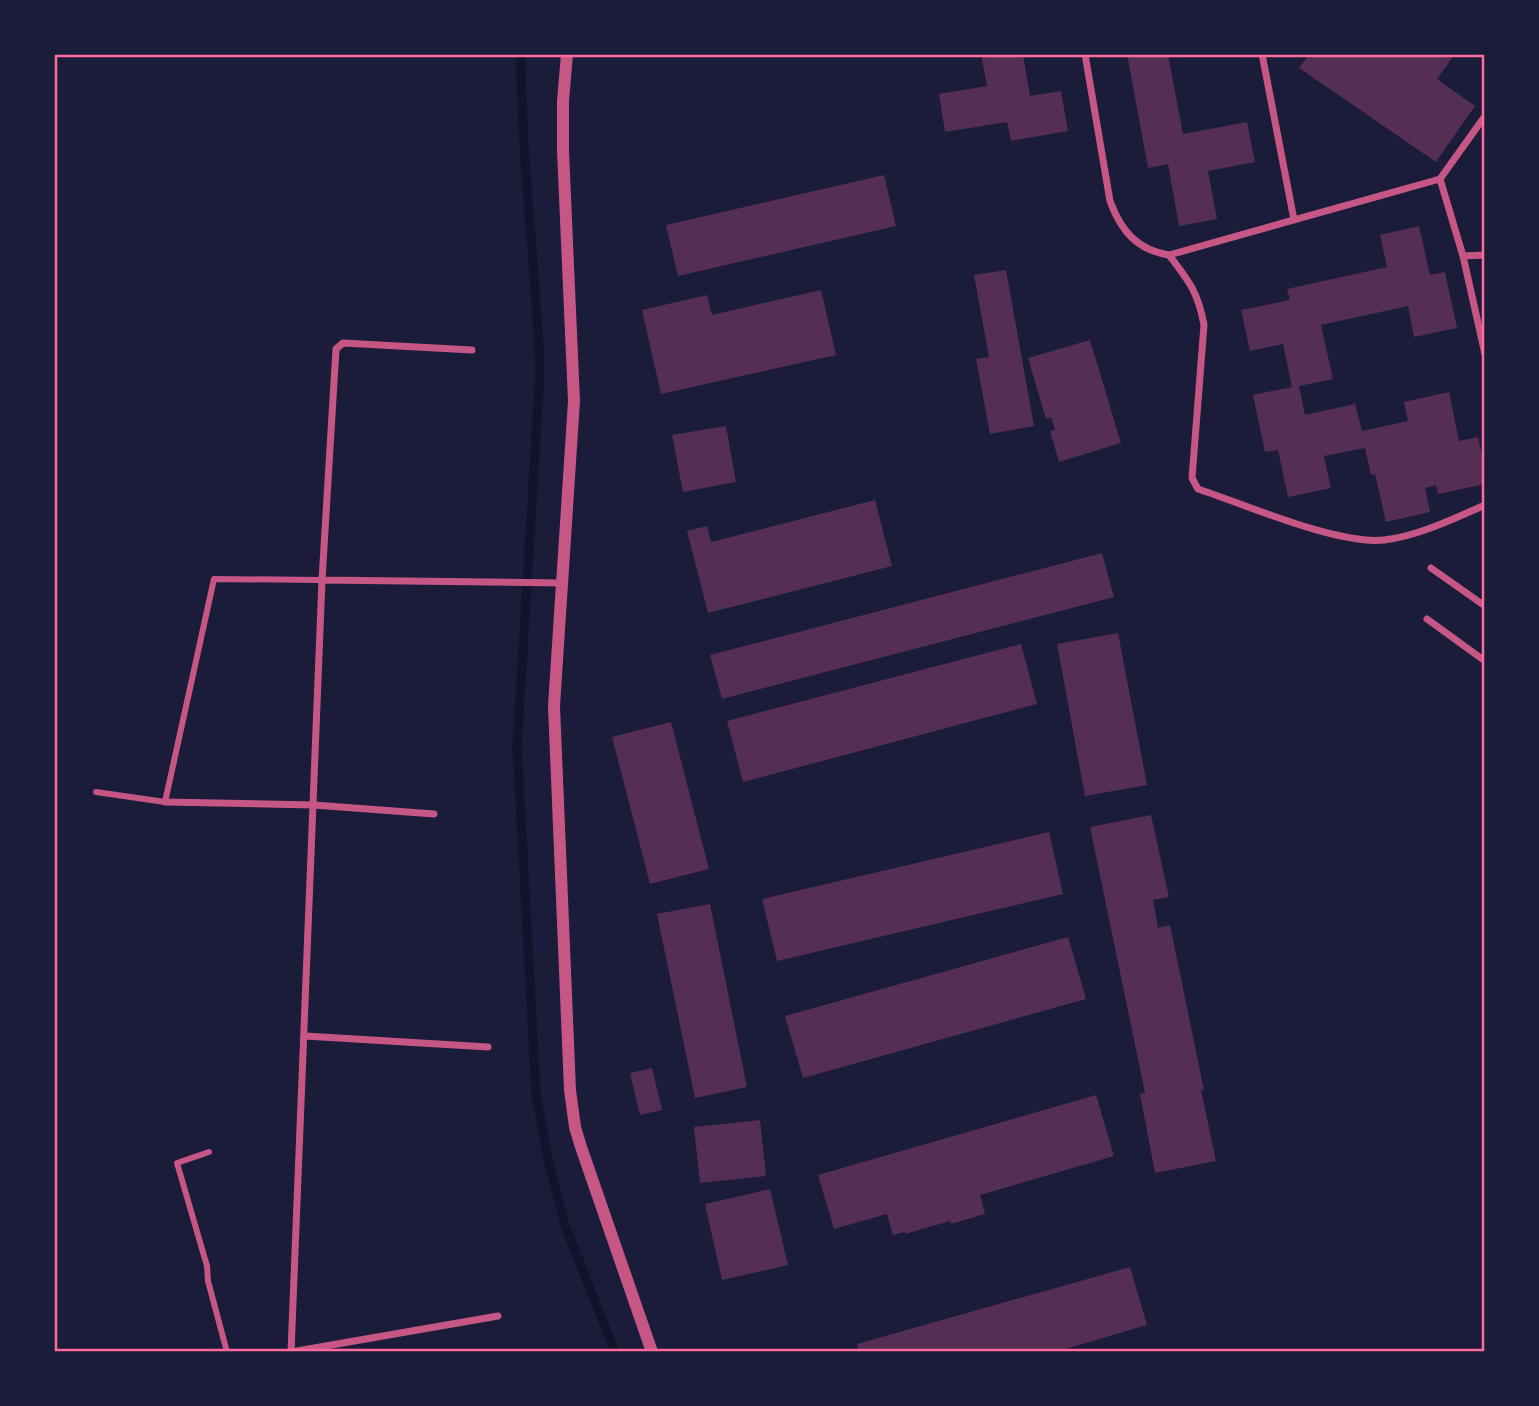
<svg xmlns="http://www.w3.org/2000/svg" width="1539" height="1406" font-family="'Asap Condensed',sans-serif">
<style>
.lines{fill:none;stroke-linecap:round;stroke-linejoin:round}
.stream{stroke:#12122b;stroke-width:9}
.building{fill:#542f53}
.pedestrian{stroke:#c65784;stroke-width:6}
.minor{stroke:#c65784;stroke-width:7}
.tertiary{stroke:#c65784;stroke-width:12}
.neatline{fill:none;stroke:#ff6b9d;stroke-width:2.5}
</style>
<rect width="100%" height="100%" fill="#1b1b3a"/>
<g class="lines">
<path class="stream" d="M521 54C521 161 536 266 540 372L517 746 536 1093 547 1155 565 1225 615 1352"/>
</g>
<path class="building" d="M981 54H1023L1030 96 1061 91 1068 131 1011 141 1007 122 945 132 939 94 987 86Z
M1127 54H1168L1183 134 1247 122 1255 162 1208 171 1217 219 1179 226 1168 164 1148 168Z
M1309 54H1455L1437 79 1475 106 1436 162 1299 68Z
M884 175 896 226 678 276 666 225Z
M1419 226 1430 275 1445 272 1457 328 1414 337 1408 306 1321 325 1333 379 1299 386 1305 415 1355 404 1362 431 1408 421 1404 402 1449 392 1459 441 1478 437 1485 469V484L1438 494 1436 485 1425 488 1430 512 1386 522 1375 474 1371 475 1365 448 1324 456 1331 488 1288 497 1278 450 1265 452 1253 395 1292 387 1283 344 1250 351 1241 310 1290 300 1287 289 1387 267 1380 235Z
M1006 270 1034 426 990 434 976 359 989 357 974 275Z
M821 290 836 355 661 394 642 310 707 295 712 315Z
M1090 340 1121 443 1059 462 1050 431 1055 430 1051 417 1046 419 1028 358Z
M726 426 736 482 683 492 672 435Z
M875 500 892 566 708 613 687 531 707 526 711 542Z
M1102 553 1114 597 722 699 710 655Z
M1118 633 1147 785 1085 796 1057 644Z
M1021 644 1037 704 743 782 727 721Z
M671 722 709 869 650 884 612 737Z
M1151 815 1169 897 1153 900 1158 928 1170 925 1204 1090H1201L1216 1161 1155 1173 1140 1094 1145 1093 1090 827Z
M1049 832 1063 894 777 961 762 899Z
M710 904 747 1087 695 1098 657 914Z
M1068 937 1086 999 803 1078 785 1016Z
M652 1068 662 1110 640 1115 630 1073Z
M1096 1095 1114 1156 980 1195 985 1214 951 1224 950 1221 905 1234V1232L893 1235 887 1214 834 1229 818 1175Z
M760 1120 766 1176 700 1183 694 1127Z
M770 1189 788 1265 722 1280 705 1204Z
M1130 1267 1147 1325 1055 1352H859L857 1344Z"/>
<g class="lines">
<path class="pedestrian" d="M96 792 165 802 214 579 322 580
M209 1152 177 1163 207 1266 208 1281 227 1352"/>
<path class="minor" d="M1085 54 1110 201C1121 231 1137 250 1169 255L1440 179
M1262 54 1294 220
M1440 179 1463 256 1485 354
M1440 179 1485 116
M1169 255C1189 281 1198 292 1204 325L1192 478 1198 489C1244 504 1337 545 1384 540 1418 536 1453 519 1485 505
M1463 256 1485 255
M1431 568 1485 606
M322 580 563 583
M1427 619 1485 661
M165 802 314 805 434 814
M305 1036 488 1047
M291 1352 322 580 336 349 343 343 472 350
M291 1352 498 1316"/>
<path class="tertiary" d="M567 54 563 101V151L574 401 554 706 570 1090 575 1127 581 1147 652 1352"/>
</g>
<rect width="1539" height="1406" fill="none" stroke="#1b1b3a" stroke-width="112"/>
<rect x="56" y="56" width="1427" height="1294" class="neatline"/>
</svg>
